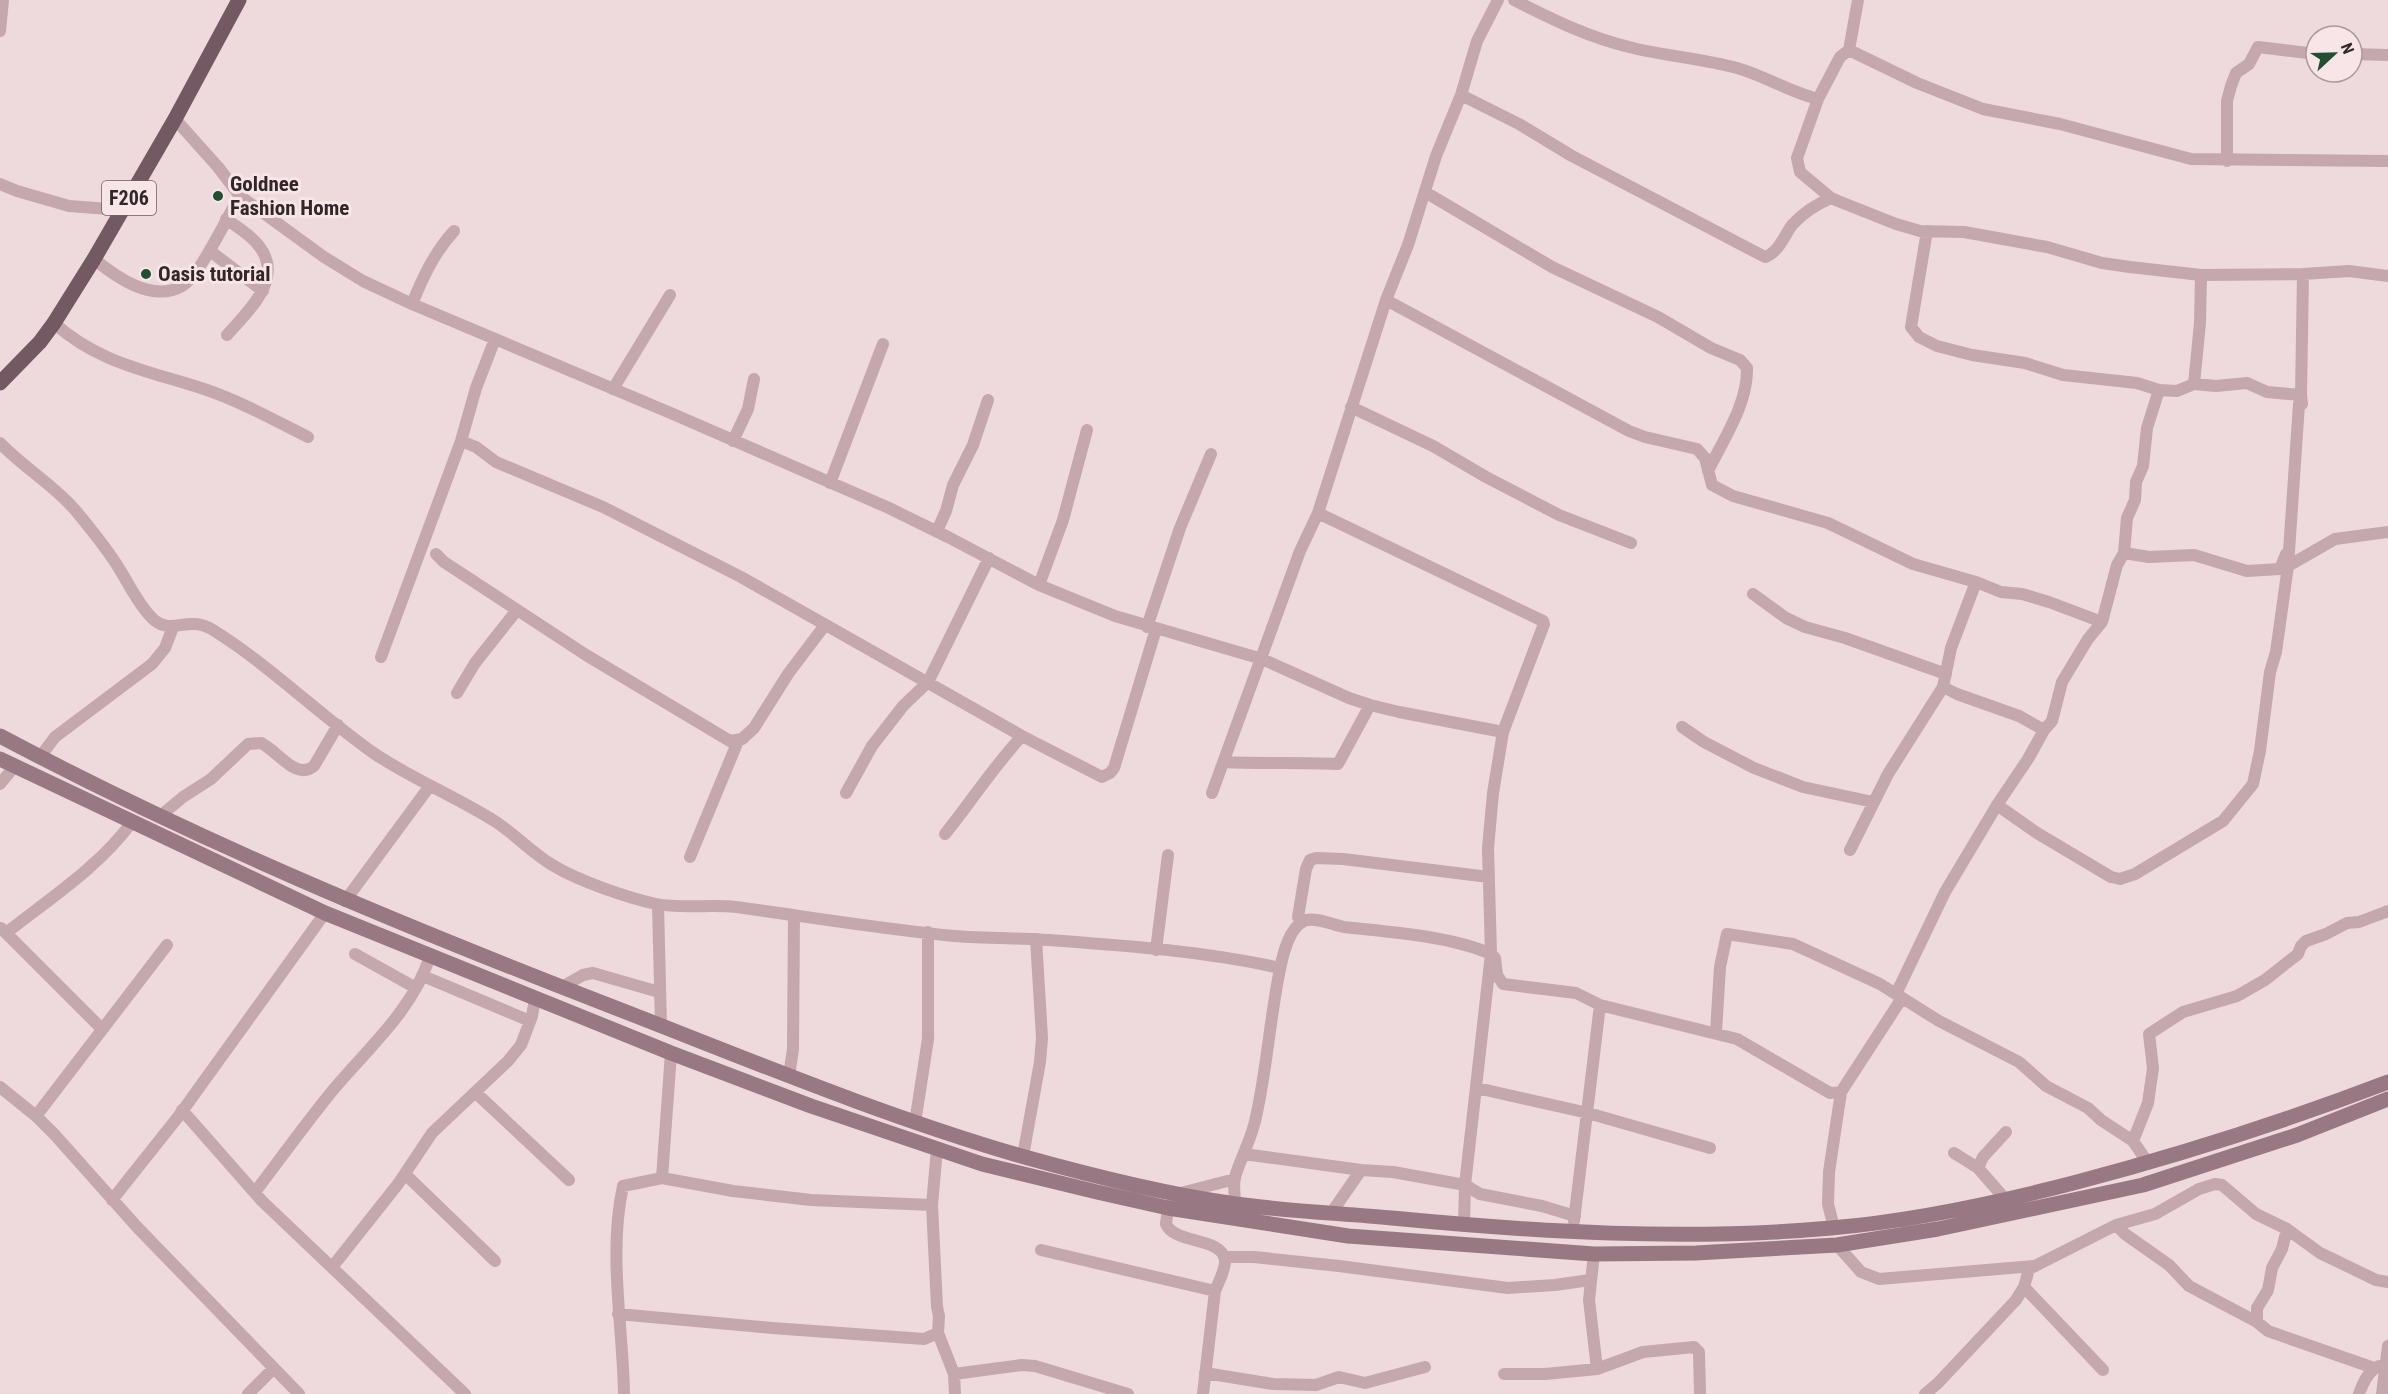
<svg xmlns="http://www.w3.org/2000/svg" width="2388" height="1394" font-family="'Roboto Condensed',sans-serif">
<style>
.lines{fill:none;stroke-linecap:round;stroke-linejoin:round}
.minor{stroke:#c5a7ae;stroke-width:12}
.secondary{stroke:#987883;stroke-width:15}
.primary{stroke:#735962;stroke-width:15}
.poi-dot{fill:#204f32;stroke:#f7e5e7;stroke-width:2}
.labels{text-anchor:middle;dominant-baseline:central;stroke-width:6;stroke-linejoin:round;paint-order:stroke}
.shield{fill:#f7e5e7;stroke:#6d5f63;stroke-width:1.5}
.shield-label{font-size:20px;font-weight:bold;fill:#32262b}
.poi-label{font-size:21px;font-weight:bold;fill:#32262b;stroke:#f7e5e7;text-anchor:start}
</style>
<rect width="100%" height="100%" fill="#eed9dd"/>
<g class="lines">
<path class="minor" d="M1514 0C1553 20 1590 38 1633 48 1667 56 1703 59 1737 68 1765 76 1790 92 1818 99
M1858 0 1849 50 1840 57 1818 99 1797 158 1800 172 1831 198 1838 201 1896 224 1920 231 1964 232 2047 247 2102 263 2130 267 2201 275 2303 274 2349 271 2388 276
M0 31 3 0
M1849 50 1917 83 1983 109 2060 124 2191 159 2388 161
M2352 54 2388 55
M1461 95 1519 124 1572 156 1765 257C1779 252 1784 236 1792 225 1803 213 1817 204 1831 198
M175 119 218 167 240 196 324 257 363 281 412 304 673 414 889 508 948 537 1039 585 1115 616 1262 659 1349 698 1370 705 1399 712 1503 732
M2227 161V101L2231 86 2236 73 2249 64 2258 47 2316 54
M0 184 17 191 69 206 122 210
M1425 192 1552 267 1658 317 1711 348 1740 360 1747 368C1748 404 1723 440 1708 471
M226 219C237 227 251 235 259 246 285 279 247 312 227 335
M1927 231 1911 327 1919 337 1937 346 1972 355 2025 363 2063 375 2137 383 2159 390 2177 391 2194 384 2216 386 2247 383 2267 392 2301 395 2303 274
M210 251 263 291
M94 259C116 277 152 303 182 286 200 276 228 215 240 196
M1386 300 1629 431 1645 437 1697 449 1705 458 1712 485 1733 496 1828 523 1913 564 1976 582 2001 592 2022 594 2049 602 2102 622
M412 304C423 277 434 253 454 231
M54 323C98 363 149 371 204 389 240 401 274 420 308 437
M2194 384 2200 323 2201 275
M613 389 670 295
M2301 395 2302 404H2299L2288 566 2335 539 2388 532
M1351 407 1433 446 1486 477 1559 515 1631 543
M461 441 476 447 496 462 603 507 741 577 1022 736 1102 777 1110 773 1114 768 1156 629
M733 441 748 409 754 379
M0 443C24 468 55 486 76 511 90 528 109 551 120 570 130 586 138 604 152 618 171 637 187 614 213 630 271 666 319 715 375 754 414 780 457 797 496 822 516 835 533 854 554 866 579 881 628 898 656 904 682 909 710 904 736 907 809 917 881 929 954 936 980 938 1007 938 1034 939 1115 945 1200 950 1280 968
M830 483 883 344
M937 531 946 511 953 485 973 445 988 400
M2124 553 2149 557 2194 555 2247 571 2280 569 2286 554
M436 554 444 562 586 655 730 741 742 739 754 728 788 674 825 625
M1039 585 1063 520 1087 430
M1753 594 1786 618 1805 627 1845 638 1946 674
M1147 627 1180 528 1211 454
M381 657 461 441 476 388 495 339
M1943 687 1957 694 2019 716 2044 730
M457 693 475 663 517 610
M1682 727 1704 742 1754 768 1803 787 1873 802
M40 757 55 737 152 664 165 648 173 627
M1224 762C1262 764 1300 762 1338 764L1370 705
M0 784 14 767
M846 793 872 746 903 706 928 682 989 558
M1212 793 1300 551 1318 513 1386 300 1408 245 1436 156 1461 95 1477 41 1498 0
M1997 805 2037 833 2111 877 2120 879 2135 874 2223 821 2253 784 2260 751 2270 672 2276 652 2288 566
M159 817 183 797 211 779 248 744 261 743C278 751 296 781 314 766L338 725
M945 834C971 802 993 767 1022 736
M1850 850 1888 774 1943 687 1951 648 1976 582
M690 857 738 741
M345 901 429 787
M658 905 661 1026
M1303 921 1298 917 1306 869 1310 860 1316 858 1343 859 1489 877
M1 928 102 1029
M6 933C49 899 99 867 132 822
M1156 950 1168 855
M355 954 416 988
M423 976 530 1021
M562 987 583 975 593 973 659 992
M789 1076 793 1049 794 915
M0 1087 36 1116 55 1135 137 1227 299 1394
M1477 1088 1588 1113 1710 1148
M476 1093 569 1180
M182 1110 262 1201 465 1394
M36 1116 167 945
M915 1123 928 1039V932
M2133 1141 2148 1103 2153 1068 2149 1034 2183 1012 2237 996 2265 980 2298 954 2301 946 2306 941 2326 934 2347 923 2359 922 2388 911
M1954 1153 1978 1168 2006 1200
M1244 1154 1361 1170
M1023 1156 1040 1062 1042 1038 1036 939
M2148 1163 2133 1141 2101 1120 2088 1108 2046 1086 2019 1062 1939 1021 1896 994 1945 892 1997 805 2028 759 2044 730 2052 721 2062 682 2088 639 2102 622 2117 565 2124 553 2127 518 2135 500 2136 482 2143 466 2147 428 2159 390
M1978 1168 1983 1157 2006 1132
M405 1174 495 1261
M662 1178 671 1053
M255 1192C281 1158 306 1123 333 1090 369 1047 413 1010 430 956
M112 1200 178 1117 325 913
M1235 1204C1235 1196 1233 1185 1235 1177 1241 1157 1252 1138 1256 1117 1267 1068 1270 1017 1280 969 1283 954 1289 928 1304 921 1314 916 1333 925 1344 927 1388 932 1451 936 1491 954L1488 848 1493 793 1503 732 1544 624 1543 621 1318 513
M932 1205 937 1149
M1332 1212 1361 1170 1393 1172 1465 1185 1480 1194 1542 1206 1575 1216
M1574 1221 1600 1005
M1464 1225 1465 1185 1491 954 1495 958 1497 975 1503 984 1576 993 1600 1005 1737 1039 1830 1093 1841 1092 1902 998 1880 984 1793 944 1727 934 1720 967 1716 1032
M2116 1225 2125 1234 2169 1265 2189 1286 2257 1322
M1834 1228 1828 1204 1829 1172 1841 1092
M2287 1229 2282 1249 2272 1268 2268 1290 2257 1308V1322L2268 1331 2374 1368
M1837 1245 1861 1272 1879 1279 2034 1266
M1041 1250 1215 1291 1203 1394
M1224 1257H1254L1339 1266 1508 1288 1555 1285 1590 1280
M333 1266 398 1184 432 1133 508 1061 521 1045 532 1016 535 999
M2024 1287 2103 1370
M1215 1291C1218 1283 1226 1269 1225 1260 1222 1237 1174 1244 1166 1224L1168 1208 1177 1194 1235 1179
M618 1314 772 1328 924 1339 938 1333 939 1316 937 1307 932 1205 811 1200 733 1191 662 1178 623 1186C608 1254 623 1326 624 1394
M938 1333 954 1374 955 1394
M1597 1369 1643 1352 1694 1347 1699 1352 1700 1394
M1205 1373 1273 1384 1316 1385 1339 1377 1365 1383 1425 1367
M954 1374 1022 1365 1035 1366 1128 1394
M1504 1374H1545L1597 1369 1589 1300 1594 1254
M248 1394 274 1368
M1925 1394 1938 1383 2016 1300 2024 1287 2029 1269 2116 1225 2155 1214 2199 1189 2215 1184 2222 1185 2256 1214 2287 1229 2320 1253 2376 1280 2388 1282
M2359 1394C2363 1383 2368 1371 2379 1366
M2382 1394 2388 1346"/>
<path class="secondary" d="M0 736C196 840 401 925 608 1005 745 1058 880 1115 1021 1156 1089 1175 1159 1193 1229 1203 1283 1211 1338 1213 1392 1218 1538 1232 1684 1241 1831 1228 1914 1221 1997 1203 2077 1182 2183 1154 2286 1121 2388 1082
M0 759 325 913 671 1053 811 1106 982 1164 1097 1192 1168 1208 1348 1236 1594 1254 1696 1253 1837 1245 1938 1229 2143 1185 2297 1135 2388 1099"/>
<path class="primary" d="M0 383 40 342 54 323 94 259 175 119 239 0"/>
</g>
<g class="poi-dot">
<circle cx="218" cy="196" r="6"/>
<circle cx="146" cy="274" r="6"/>
</g>
<g class="labels">
<rect class="shield" x="102" y="181" width="54" height="34" rx="4.5"/>
<g class="shield-label">
<text x="129" y="198">F206</text>
</g>
<g class="poi-label">
<text x="230" y="184">Goldnee<tspan x="230" dy="24">Fashion Home</tspan></text>
<text x="158" y="274">Oasis tutorial</text>
</g>
</g>
<g transform="translate(2334 54) rotate(68)"><circle r="28" fill="#f7e5e7" stroke="#a8999c" stroke-width="1.5"/>
<path d="M0-4.5L10 22L0 15L-10 22Z" fill="#204f32"/>
<text y="-9" font-size="16" font-weight="bold" text-anchor="middle" fill="#32262b">N</text>
</g>
</svg>
